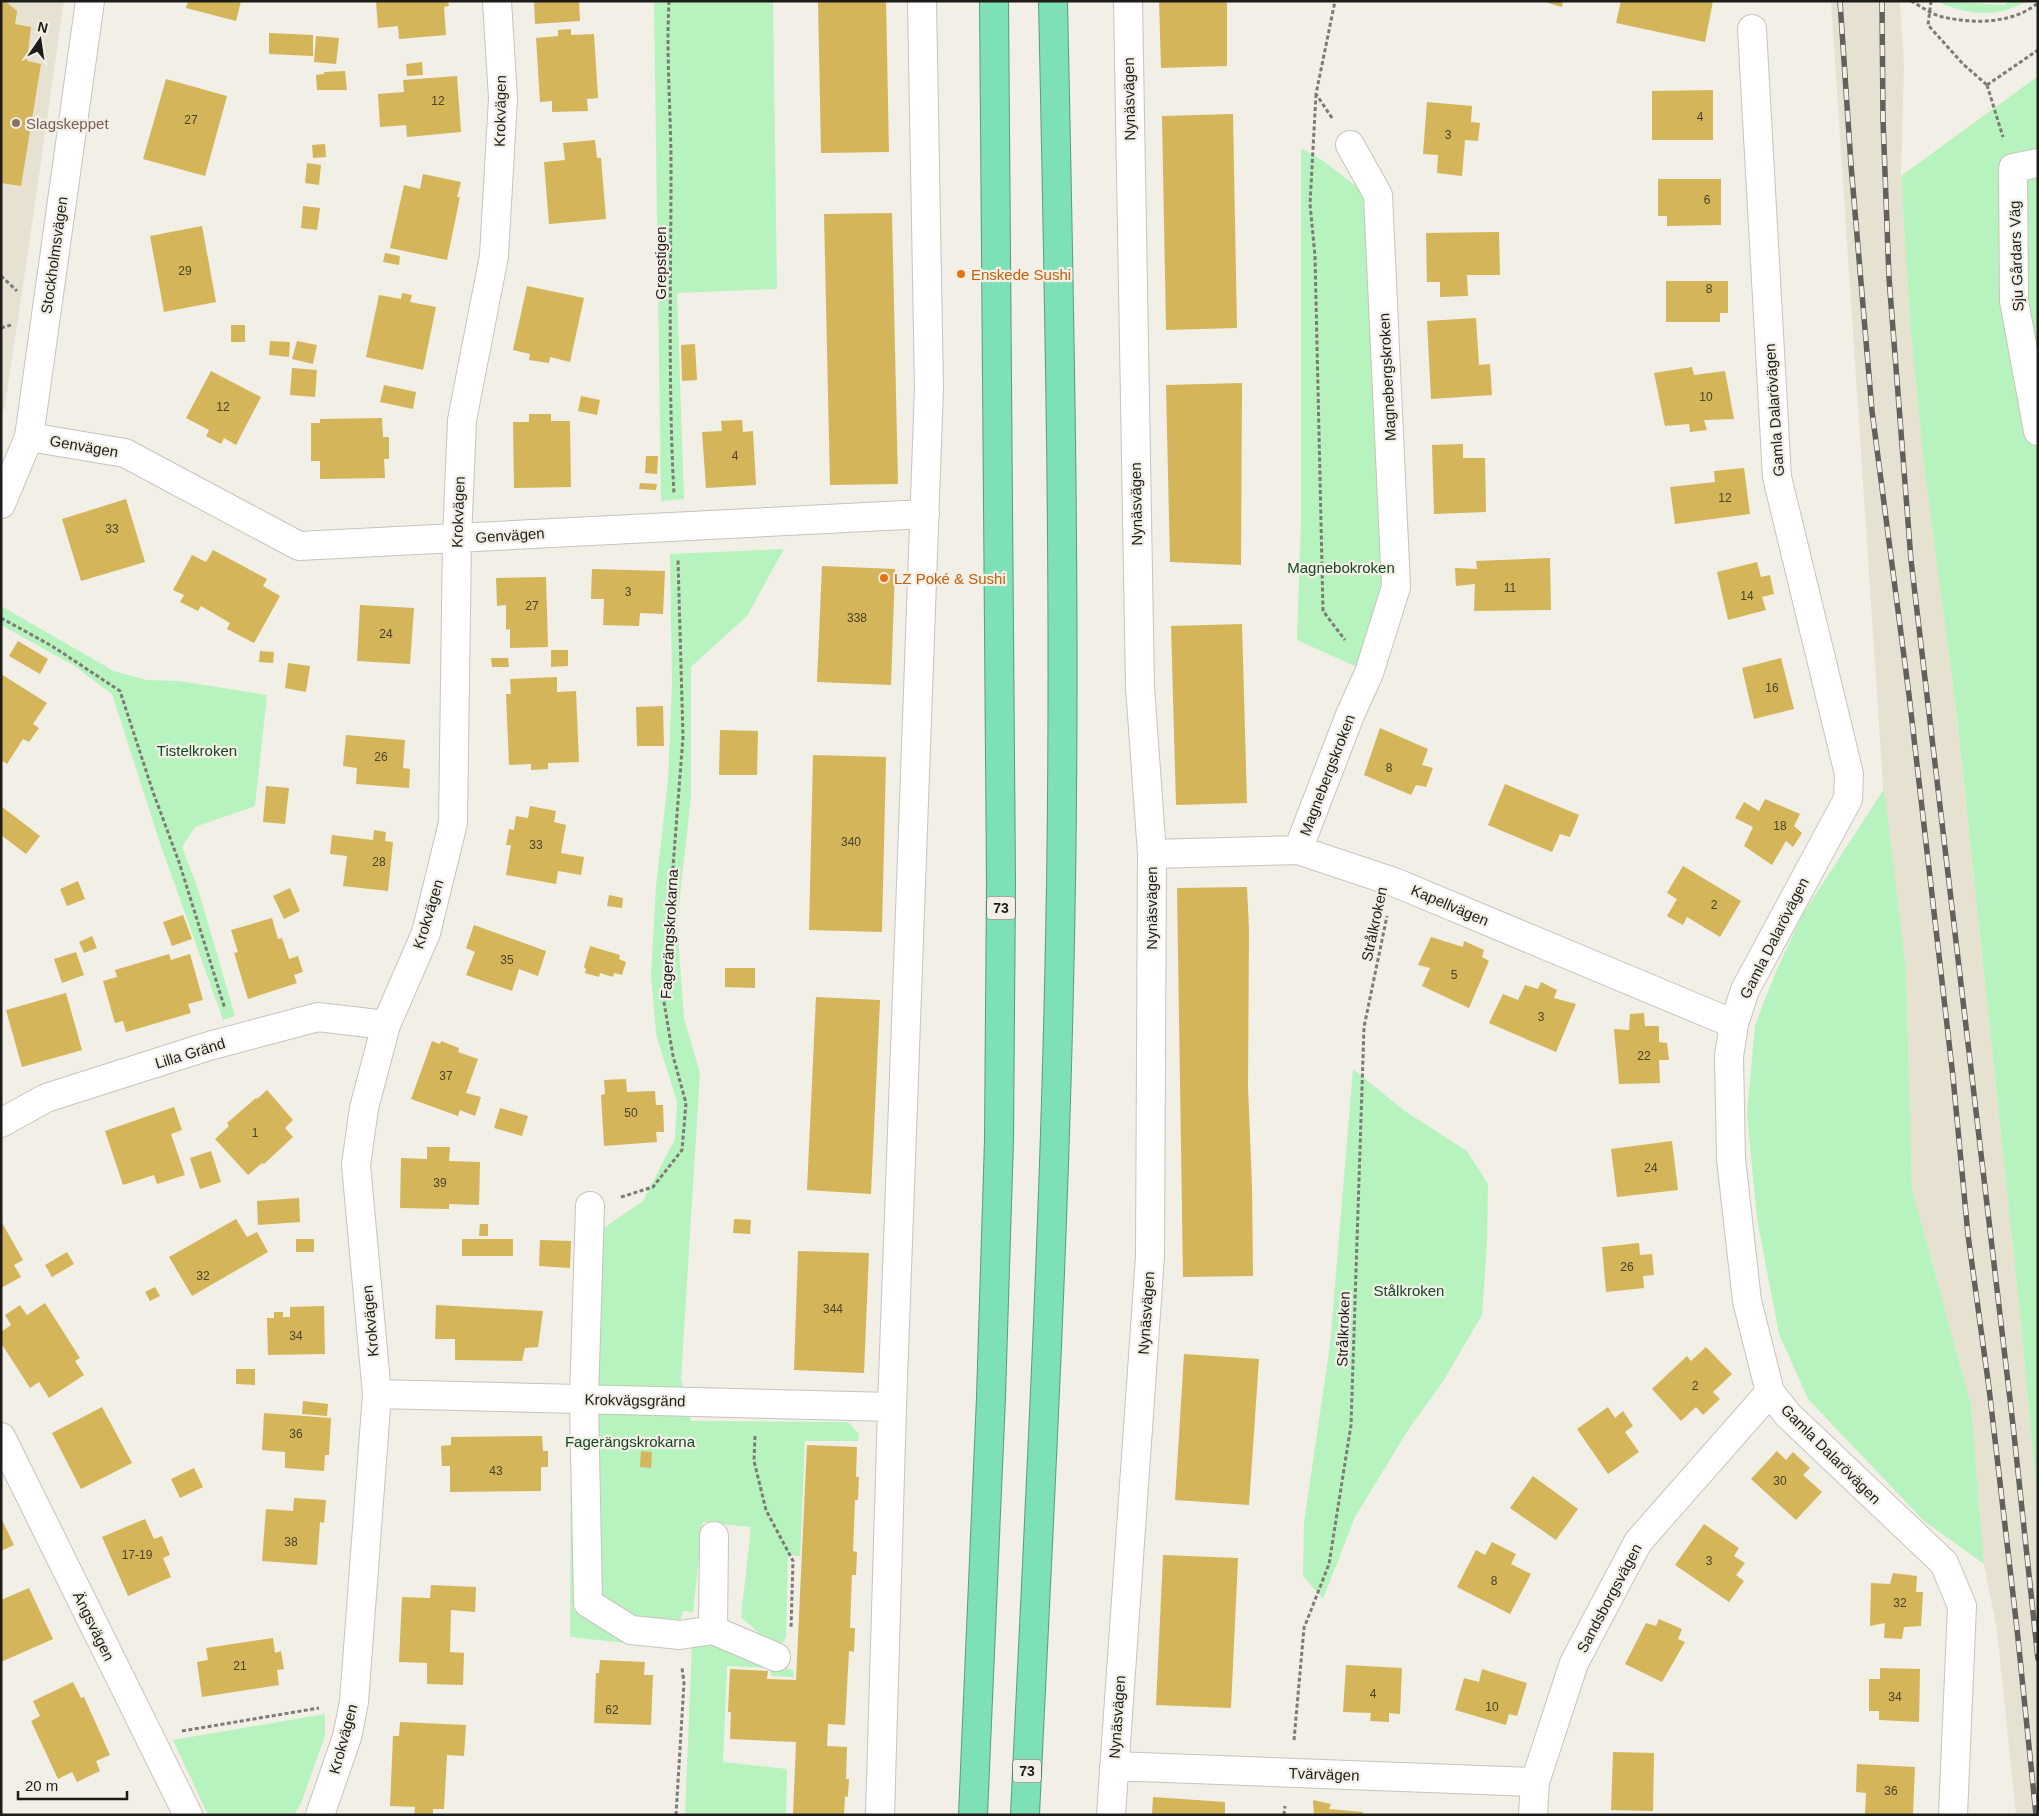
<svg xmlns="http://www.w3.org/2000/svg" width="2039" height="1816" font-family="Arial,sans-serif">
<style>
.built{fill:#e7e1d2}
.green{fill:#b7f3be}
.building{fill:#d4b55a}
.lines{fill:none;stroke-linecap:round;stroke-linejoin:round}
.minor-casing{stroke:#c7c4bc;stroke-width:30}
.highway-casing{stroke:#5b9c7e;stroke-width:30}
.path{stroke:#7d7b76;stroke-width:3;stroke-dasharray:4 2.5;stroke-linecap:butt}
.minor{stroke:#fff;stroke-width:28}
.highway{stroke:#7de1b5;stroke-width:28}
.rail-casing{stroke:#62605b;stroke-width:5.5}
.rail{stroke:#f2efe6;stroke-width:4;stroke-dasharray:11;stroke-linecap:butt}
.education-dot{fill:#8d6e63;stroke:#f2efe6;stroke-width:2}
.food-dot{fill:#e8710a;stroke:#f2efe6;stroke-width:2}
.labels{text-anchor:middle;dominant-baseline:central;stroke-width:4.5;stroke-linejoin:round;paint-order:stroke}
.number-label{font-size:12px;fill:#4b4229}
.shield{fill:#f2efe6;stroke:#5d5b56;stroke-width:1}
.shield-label{font-size:14px;font-weight:bold;fill:#1d1c19}
.street-label{font-size:15px;fill:#1d1c19;stroke:#f2efe6}
.education-label{font-size:15px;fill:#785e54;stroke:#f2efe6;text-anchor:start}
.food-label{font-size:15px;fill:#c56008;stroke:#f2efe6;text-anchor:start}
.park-label{font-size:15px;fill:#144920;stroke:#f2efe6}
</style>
<rect width="100%" height="100%" fill="#f2efe6"/>
<path class="built" d="M1 1H64L36 197 5 406 1 416Z
M1831 1H1900L1904 65 1901 176 1910 324 1924 466 1955 702 2021 1324 2038 1509V1815H2016L1997 1630 1984 1564 1971 1405 1912 1189 1906 970 1885 814Z"/>
<path class="green" d="M654 1H773L777 289 677 293 684 499 661 501Z
M1941 1 2004 5 2010 1H2026C2001 18 1967 15 1940 3Z
M2038 76V1509L2021 1324 1956 709 1924 466 1910 324 1901 176Z
M1301 148 1322 160 1369 196 1383 569 1374 629 1357 667 1297 640 1301 520Z
M784 549 747 616 691 667V797L677 923 684 1018 700 1073 681 1379 691 1421 848 1422 859 1434 858 1441H805L800 1556 788 1555 786 1637 781 1646 770 1643 741 1617 751 1527 703 1522 693 1612 683 1611 672 1648 570 1637 571 1430 592 1377 593 1258 605 1227 643 1201 675 1139 677 1102 656 1034 651 975 656 886 668 780 672 684 670 554Z
M1 606 114 671 146 680 179 681 267 695 255 806 195 827 182 847 198 889 235 1016 223 1020 160 843 112 694 73 665 1 625Z
M1884 789 1906 970 1912 1189 1971 1405 1984 1564 1924 1521 1808 1399 1779 1334 1757 1219 1747 1114 1755 1025 1775 974 1801 917Z
M1353 1069 1406 1112 1467 1151 1488 1184 1487 1243 1482 1315 1442 1383 1408 1430 1355 1517 1323 1599 1303 1576 1304 1523 1330 1345Z
M714 1644 776 1666 793 1670 794 1677 771 1676 770 1668 727 1666 723 1762 787 1769 786 1815H685L692 1645Z
M325 1714V1736L301 1803 294 1815H208L173 1740Z"/>
<path class="building" d="M1 1H5L17 11 15 24 31 27 27 61 41 64 21 186 1 183Z
M188 1H241L236 21 186 8Z
M376 1H448L449 6 444 7 446 35 399 39 398 26 378 28Z
M534 1H579L580 21 535 24Z
M818 1H886L889 152 821 153Z
M1159 1H1227V66L1161 68Z
M1542 1H1563L1562 7Z
M1621 1H1713L1705 42 1616 23Z
M571 29V35L594 34 598 98 587 99 588 111 552 112V101L540 102 536 38 558 36V30Z
M269 33 313 35V56L269 54Z
M316 36 339 38 336 64 314 62Z
M422 62 423 75 407 76 406 64Z
M345 71 347 90H317L316 75 324 74V72Z
M457 76 461 132 407 137 406 125 380 127 378 94 404 92 403 80Z
M166 79 227 96 205 176 143 159Z
M1713 90V140H1652V91Z
M1427 102 1472 106 1471 122 1480 123 1478 141 1465 140 1462 176 1437 173 1438 155 1423 154Z
M1233 114 1237 328 1166 330 1162 116Z
M595 140 597 158H601L606 219 549 224 544 162 565 160 563 143Z
M325 144 326 157 313 158 312 145Z
M307 163 321 165 319 185 305 183Z
M423 174 461 182 457 197H460L447 260 390 248 404 185 420 189Z
M1658 179H1721V225L1667 226V216H1658Z
M303 206 320 208 317 230 301 228Z
M892 213 898 484 830 485 824 214Z
M202 226 216 302 164 312 150 236Z
M1499 232 1500 275H1467L1468 296 1440 297V282H1427L1426 233Z
M385 253 400 256 399 265 383 262Z
M1666 281H1728V313H1720V322H1666Z
M527 286 584 298 570 362 550 357 549 363 529 360 530 354 513 350Z
M402 293 412 295 410 302 436 307 423 370 366 357 379 295 401 299Z
M1476 318 1479 365 1490 364 1492 395 1431 399 1427 321Z
M231 325H245V342H231Z
M270 341 290 342 289 357 269 355Z
M297 341 317 345 313 364 292 359Z
M695 344 697 380 682 381 681 345Z
M1692 367 1694 375 1725 371 1734 419 1704 420 1707 430 1690 432 1689 424 1665 426 1654 373Z
M292 368 317 370 315 397 290 395Z
M211 371 261 397 236 445 224 438 221 444 206 436 209 430 186 418Z
M1242 383 1241 565 1170 562 1166 385Z
M384 385 416 392 413 409 380 402Z
M581 396 600 400 597 415 578 411Z
M529 414H551V421H570L571 487 514 488 513 422H529Z
M382 418 383 437H389V459H384L385 478 320 479V461H311V423H320V419Z
M742 420 743 432 753 431 756 485 706 488 702 432 722 431 721 421Z
M1463 444V458H1485L1486 512 1434 514 1432 445Z
M646 456H658L657 474 645 473Z
M1744 468 1750 514 1675 524 1670 487 1715 482 1714 471Z
M640 483 657 484 656 490 639 489Z
M126 499 145 562 81 581 62 519Z
M213 550 267 579 263 586 280 596 254 643 227 629 230 623 201 606 198 611 180 602 184 595 173 590 192 555 206 562Z
M1550 558 1551 610 1474 611 1475 584 1456 586 1455 568 1477 569 1476 561Z
M1757 562 1761 577 1770 575 1774 594 1762 597 1766 610 1728 620 1717 572Z
M822 566 895 569 891 685 817 682Z
M592 569 665 571 663 614 640 613 639 626 603 625 604 599H591Z
M546 577 548 647 510 648V629L506 630V605L497 606 496 578Z
M360 605 414 608 410 664 357 661Z
M1242 624 1247 803 1176 805 1171 626Z
M18 641 48 659 40 674 9 656Z
M551 650H568V666L551 667Z
M260 651 274 652 273 663 259 662Z
M491 658H508L509 667H492Z
M1781 658 1794 709 1754 719 1742 668Z
M288 663 310 666 306 692 285 688Z
M1 674 47 703 33 724 39 728 29 742 23 739 7 764 1 760Z
M557 677V692L576 691 579 762 548 763V769L531 770V764L509 765 506 694H511L510 679Z
M663 706 664 746H637L636 707Z
M1380 728 1428 749 1422 765 1433 768 1426 787 1416 785 1411 795 1364 775Z
M720 730 758 731 757 775H719Z
M346 735 405 740 403 768 410 769 409 788 356 784 357 768 343 766Z
M813 755 886 757 882 932 809 930Z
M1505 784 1579 815 1570 837 1560 834 1552 852 1488 825Z
M266 786 289 788 285 824 263 822Z
M1765 799 1800 814 1794 826 1802 833 1793 847 1786 841 1772 865 1744 846 1753 827 1735 818 1744 802 1759 811Z
M1 806 40 836 26 854 1 835Z
M530 806 556 811 554 822 566 825 561 853 584 857 581 875 558 871 556 884 506 875 511 845H506L509 829 514 830 516 816 528 818Z
M374 830 386 832 385 841 393 842 388 891 343 886 347 856 330 854 332 835 373 840Z
M1683 866 1741 901 1720 937 1687 917 1683 925 1667 916 1677 899 1667 893Z
M78 881 85 899 67 906 60 889Z
M1247 887 1249 930 1248 1087 1252 1185 1253 1276 1183 1277 1177 888Z
M290 888 300 911 284 919 273 896Z
M609 895 623 898 622 908 607 906Z
M183 915 192 939 172 946 163 922Z
M272 918 278 939 282 938 289 959 298 956 303 972 294 975 297 983 248 999 234 953 238 952 231 930Z
M474 925 546 951 538 976 519 969 512 991 466 975 475 952 466 948Z
M92 936 97 948 84 953 79 942Z
M1431 937 1463 947 1464 941 1484 950 1482 957 1489 961 1469 1008 1422 986 1430 968 1418 965Z
M590 946 620 955 619 959 626 962 622 975 614 973 613 977 600 973 599 977 585 973 586 969 584 967Z
M76 952 84 975 62 983 54 959Z
M169 954 171 960 190 954 203 1000 188 1004 191 1013 126 1032 123 1021 115 1023 103 981 117 977 115 970Z
M725 968H755V988L725 987Z
M1541 982 1557 990 1554 998 1576 1004 1556 1052 1489 1023 1503 994 1518 1000 1525 985 1538 989Z
M66 993 82 1050 22 1067 6 1010Z
M816 997 880 1000 871 1194 807 1190Z
M1644 1013 1645 1026H1659V1042L1667 1043 1669 1060H1659L1660 1083 1619 1084 1614 1029 1629 1030 1630 1014Z
M432 1041 440 1044 441 1041 459 1048 458 1052 478 1059 466 1093 481 1097 475 1116 460 1110 458 1116 411 1099Z
M626 1079 627 1092 655 1091 656 1105H663L664 1132H656L657 1142 604 1146 601 1095 605 1094 604 1080Z
M267 1090 293 1120 285 1128 293 1137 264 1164 262 1163 248 1175 215 1139 229 1126 227 1123 256 1098 257 1099Z
M174 1107 182 1130 171 1134 185 1175 157 1184 154 1175 123 1185 105 1131Z
M500 1108 528 1116 522 1136 494 1128Z
M1672 1141 1678 1190 1617 1197 1611 1149Z
M427 1147H450L449 1161 480 1162 479 1205 449 1204V1209L400 1208 401 1158 427 1159Z
M211 1151 221 1182 200 1189 190 1158Z
M299 1198 300 1222 258 1225 257 1201Z
M236 1219 247 1237 257 1232 268 1252 192 1296 169 1257Z
M734 1219 751 1220 750 1234 733 1233Z
M1 1221 23 1260 14 1265 21 1277 1 1288Z
M480 1224H488V1236H479Z
M296 1239H314V1252H296Z
M462 1239H513V1256H462Z
M540 1240 571 1241 570 1268 539 1266Z
M1639 1243 1640 1255 1652 1254 1654 1275 1643 1276 1644 1288 1606 1292 1602 1247Z
M798 1251 869 1253 864 1373 794 1370Z
M67 1252 74 1264 52 1277 45 1265Z
M155 1287 160 1296 150 1301 145 1292Z
M45 1303 80 1358 75 1361 84 1375 49 1398 39 1382 30 1388 1 1343V1332L11 1325 5 1315 20 1305 27 1315Z
M436 1305 543 1311 538 1347 525 1348 522 1361 455 1360V1339H435Z
M324 1306 325 1354 268 1355 267 1318H274V1312H283V1317H290V1307Z
M1706 1347 1732 1374 1713 1392 1720 1399 1703 1415 1696 1407 1681 1421 1652 1389 1687 1356 1691 1361Z
M1184 1354 1259 1359 1249 1505 1175 1500Z
M236 1369H255V1385L236 1384Z
M303 1401 328 1404 327 1416 302 1414Z
M102 1407 132 1463 81 1489 52 1433Z
M1608 1407 1615 1418 1623 1411 1633 1426 1625 1432 1639 1452 1608 1474 1577 1429Z
M264 1413 331 1418 329 1455H325L324 1471 285 1468V1452L262 1450Z
M542 1436 543 1451H548V1467H541V1491L450 1492V1466H442L441 1446 451 1445V1437Z
M807 1445 857 1447 856 1477H859L858 1500H855L853 1551 857 1552 856 1575H852L850 1628H855L854 1652 849 1651 845 1725 828 1724 827 1746 847 1747 846 1779H849L848 1794V1797L845 1796 844 1815H793L796 1742 730 1739 731 1712H728L730 1669 768 1671 767 1679 796 1680Z
M641 1451 652 1452 651 1468 640 1467Z
M1777 1451 1786 1460 1793 1452 1810 1468 1803 1475 1822 1492 1796 1520 1751 1479Z
M194 1468 203 1487 180 1498 171 1479Z
M1533 1476 1578 1509 1556 1540 1510 1508Z
M294 1498 326 1500 324 1523 320 1522 317 1565 262 1561 266 1509 293 1511Z
M1 1518 14 1545 1 1551Z
M145 1519 154 1539 162 1536 170 1555 163 1558 171 1577 128 1596 102 1537Z
M1704 1524 1739 1548 1734 1556 1745 1563 1736 1575 1744 1581 1729 1602 1675 1565Z
M1492 1542 1516 1554 1511 1564 1531 1574 1510 1614 1457 1587 1476 1550 1485 1555Z
M1163 1555 1238 1558 1231 1708 1156 1705Z
M1893 1573 1917 1576 1916 1592H1923L1921 1626 1904 1627 1902 1639 1884 1638 1885 1623 1870 1626 1871 1583 1890 1584Z
M431 1585 476 1587 475 1612 451 1610 450 1652 464 1653 463 1685 427 1684V1663L399 1662 402 1597 430 1598Z
M29 1588 53 1639 1 1662V1600Z
M1659 1619 1682 1629 1678 1639 1685 1642 1662 1682 1625 1664 1646 1623 1656 1626Z
M273 1638 275 1653 281 1651 284 1669 277 1670 279 1685 202 1697 197 1662 208 1660 206 1648Z
M600 1660 645 1662 644 1675H653L651 1725 594 1723 596 1673H599Z
M1346 1665 1402 1668 1400 1714 1389 1713V1722L1370 1721 1371 1713 1343 1712Z
M1880 1668 1920 1669 1919 1722 1879 1720V1711H1869V1679H1880Z
M1482 1669 1527 1683 1517 1716 1509 1714 1506 1725 1455 1710 1464 1678 1479 1682Z
M73 1682 81 1698 84 1697 110 1755 96 1761 100 1771 77 1782 72 1772 58 1779 31 1721 40 1716 33 1701Z
M400 1722 466 1725 464 1756 447 1755 444 1809H433V1815H414L415 1807 390 1806 393 1736H399Z
M1613 1752 1654 1753 1653 1811 1611 1810Z
M1857 1764 1915 1767 1913 1815H1865L1866 1793 1856 1792Z
M1153 1797 1225 1802V1815H1152Z
M1313 1800 1331 1804 1329 1809 1363 1812V1815H1314Z"/>
<g class="lines">
<defs>
<path id="minor" d="M1752 29 1777 477 1849 774 1848 799 1745 990 1734 1024 1729 1056 1731 1159 1747 1301 1770 1392 1788 1415 1944 1563 1962 1606 1953 1815
M2038 163 2013 168 2014 301 2038 431
M29 437 125 453 299 546 925 514
M1 504 29 437 90 1
M1298 850 1350 715 1369 673 1396 587 1378 195 1350 145
M1152 854 1298 850 1394 882 1734 1024
M1 1123 46 1098 209 1046 318 1017 386 1025
M590 1206 584 1399 588 1603 631 1630 680 1635 713 1630 776 1657
M377 1394 892 1407
M1 1437 188 1815
M713 1630 714 1536
M1114 1766 1535 1782
M320 1815 347 1737 354 1702 377 1394 356 1165 364 1108 386 1025 426 933 453 823 457 539 462 420 494 256 503 98 497 1
M880 1815 892 1407 929 388 922 1
M1111 1815 1150 1256 1152 854 1140 687 1128 1
M1533 1815 1535 1782 1574 1663 1638 1542 1770 1392"/>
<path id="highway" d="M973 1815 991 1397 999 1140 1001 883 994 1
M1025 1815C1038 1538 1053 1262 1059 986 1067 658 1060 329 1053 1"/>
</defs>
<use href="#minor" class="minor-casing"/>
<use href="#highway" class="highway-casing"/>
<path class="path" d="M669 1C666 57 671 112 671 168 671 276 668 386 674 494
M1911 1C1921 6 1932 15 1943 17 1974 24 2012 24 2038 3
M1931 1 1928 25 1963 64 1987 85
M1987 85 2003 137
M1987 85 2038 50
M1316 94 1310 204 1315 256 1323 611 1345 640
M1332 118 1316 94 1335 1
M1 276 17 291
M1 328 11 325
M1 618 52 646 120 691 153 792 179 862 225 1009
M621 1197 653 1187 682 1150 686 1103 673 1056 663 996 683 737 678 560
M755 1436 754 1461 766 1510 793 1561 791 1629
M182 1731 319 1708
M1294 1740 1304 1628 1329 1564 1351 1425 1364 1027 1387 916
M676 1815 684 1683 682 1668
M1284 1815 1285 1806"/>
<use href="#minor" class="minor"/>
<use href="#highway" class="highway"/>
<defs>
<path id="rail" d="M1840 1 1851 165 1872 411 1909 695 1953 1077 1968 1235 1989 1388 2017 1629 2036 1815
M1882 1 1883 120 1889 278 1911 560 2013 1425 2038 1659"/>
</defs>
<use href="#rail" class="rail-casing"/>
<use href="#rail" class="rail"/>
</g>
<circle class="education-dot" cx="16" cy="123" r="5"/>
<g class="food-dot">
<circle cx="961" cy="274" r="5"/>
<circle cx="884" cy="578" r="5"/>
</g>
<g class="labels">
<g class="number-label">
<text x="438" y="101">12</text>
<text x="1700" y="117">4</text>
<text x="191" y="120">27</text>
<text x="1448" y="135">3</text>
<text x="1707" y="200">6</text>
<text x="185" y="271">29</text>
<text x="1709" y="289">8</text>
<text x="1706" y="397">10</text>
<text x="223" y="407">12</text>
<text x="735" y="456">4</text>
<text x="1725" y="498">12</text>
<text x="112" y="529">33</text>
<text x="1510" y="588">11</text>
<text x="628" y="592">3</text>
<text x="1747" y="596">14</text>
<text x="532" y="606">27</text>
<text x="857" y="618">338</text>
<text x="386" y="634">24</text>
<text x="1772" y="688">16</text>
<text x="381" y="757">26</text>
<text x="1389" y="768">8</text>
<text x="1780" y="826">18</text>
<text x="851" y="842">340</text>
<text x="536" y="845">33</text>
<text x="379" y="862">28</text>
<text x="1714" y="905">2</text>
<text x="507" y="960">35</text>
<text x="1454" y="975">5</text>
<text x="1541" y="1017">3</text>
<text x="1644" y="1056">22</text>
<text x="446" y="1076">37</text>
<text x="631" y="1113">50</text>
<text x="255" y="1133">1</text>
<text x="1651" y="1168">24</text>
<text x="440" y="1183">39</text>
<text x="1627" y="1267">26</text>
<text x="203" y="1276">32</text>
<text x="833" y="1309">344</text>
<text x="296" y="1336">34</text>
<text x="1695" y="1386">2</text>
<text x="296" y="1434">36</text>
<text x="496" y="1471">43</text>
<text x="1780" y="1481">30</text>
<text x="291" y="1542">38</text>
<text x="137" y="1555">17-19</text>
<text x="1709" y="1561">3</text>
<text x="1494" y="1581">8</text>
<text x="1900" y="1603">32</text>
<text x="240" y="1666">21</text>
<text x="1373" y="1694">4</text>
<text x="1895" y="1697">34</text>
<text x="1492" y="1707">10</text>
<text x="612" y="1710">62</text>
<text x="1891" y="1791">36</text>
</g>
<g class="shield">
<rect x="987" y="896.5" width="28" height="23" rx="4"/>
<rect x="1013" y="1759.5" width="28" height="23" rx="4"/>
</g>
<g class="shield-label">
<text x="1001" y="908">73</text>
<text x="1027" y="1771">73</text>
</g>
<g class="street-label">
<text transform="translate(1129 99) rotate(-91)">Nynäsvägen</text>
<text transform="translate(500 111) rotate(-89)">Krokvägen</text>
<text transform="translate(54 255) rotate(-82)">Stockholmsvägen</text>
<text transform="translate(2016 256) rotate(-92)">Sju Gårdars Väg</text>
<text transform="translate(660 263) rotate(-90)">Grepstigen</text>
<text transform="translate(1387 377) rotate(-93)">Magnebergskroken</text>
<text transform="translate(1774 410) rotate(-94)">Gamla Dalarövägen</text>
<text transform="translate(84 446) rotate(10)">Genvägen</text>
<text transform="translate(1136 504) rotate(-91)">Nynäsvägen</text>
<text transform="translate(458 512) rotate(-88)">Krokvägen</text>
<text transform="translate(510 535) rotate(-4)">Genvägen</text>
<text transform="translate(1327 775) rotate(-69)">Magnebergskroken</text>
<text transform="translate(1450 905) rotate(23)">Kapellvägen</text>
<text transform="translate(1151 908) rotate(-90)">Nynäsvägen</text>
<text transform="translate(428 914) rotate(-73)">Krokvägen</text>
<text transform="translate(1374 924) rotate(-78)">Strålkroken</text>
<text transform="translate(669 934) rotate(-87)">Fagerängskrokarna</text>
<text transform="translate(1774 938) rotate(-63)">Gamla Dalarövägen</text>
<text transform="translate(190 1053) rotate(-17)">Lilla Gränd</text>
<text transform="translate(1146 1313) rotate(-86)">Nynäsvägen</text>
<text transform="translate(370 1321) rotate(-95)">Krokvägen</text>
<text transform="translate(1343 1329) rotate(-88)">Strålkroken</text>
<text transform="translate(635 1400) rotate(1)">Krokvägsgränd</text>
<text transform="translate(1831 1454) rotate(45)">Gamla Dalarövägen</text>
<text transform="translate(1609 1598) rotate(-62)">Sandsborgsvägen</text>
<text transform="translate(94 1626) rotate(64)">Ängsvägen</text>
<text transform="translate(1117 1717) rotate(-86)">Nynäsvägen</text>
<text transform="translate(343 1739) rotate(-75)">Krokvägen</text>
<text transform="translate(1324 1774) rotate(2)">Tvärvägen</text>
</g>
<g class="education-label">
<text x="26" y="123">Slagskeppet</text>
</g>
<g class="food-label">
<text x="971" y="274">Enskede Sushi</text>
<text x="894" y="578">LZ Poké &amp; Sushi</text>
</g>
<g class="park-label">
<text x="1341" y="567">Magnebokroken</text>
<text x="197" y="750">Tistelkroken</text>
<text x="1409" y="1290">Stålkroken</text>
<text x="630" y="1441">Fagerängskrokarna</text>
</g>
</g>
<rect width="2039" height="1816" fill="none" stroke="#1d1c19" stroke-width="5"/>
<g transform="translate(40 40) rotate(13)" stroke="#f2efe6" stroke-width="4" paint-order="stroke">
<path d="M0-4L9 19L0 12L-9 19Z" fill="#1d1c19"/>
<text y="-8" font-size="14" font-weight="bold" text-anchor="middle" fill="#1d1c19">N</text>
</g>
<path d="M18 1791v8h109v-8" fill="none" stroke="#1d1c19" stroke-width="2.5"/>
<text x="25" y="1791" font-size="15" fill="#1d1c19" stroke="#f2efe6" stroke-width="4" paint-order="stroke">20 m</text>
</svg>
